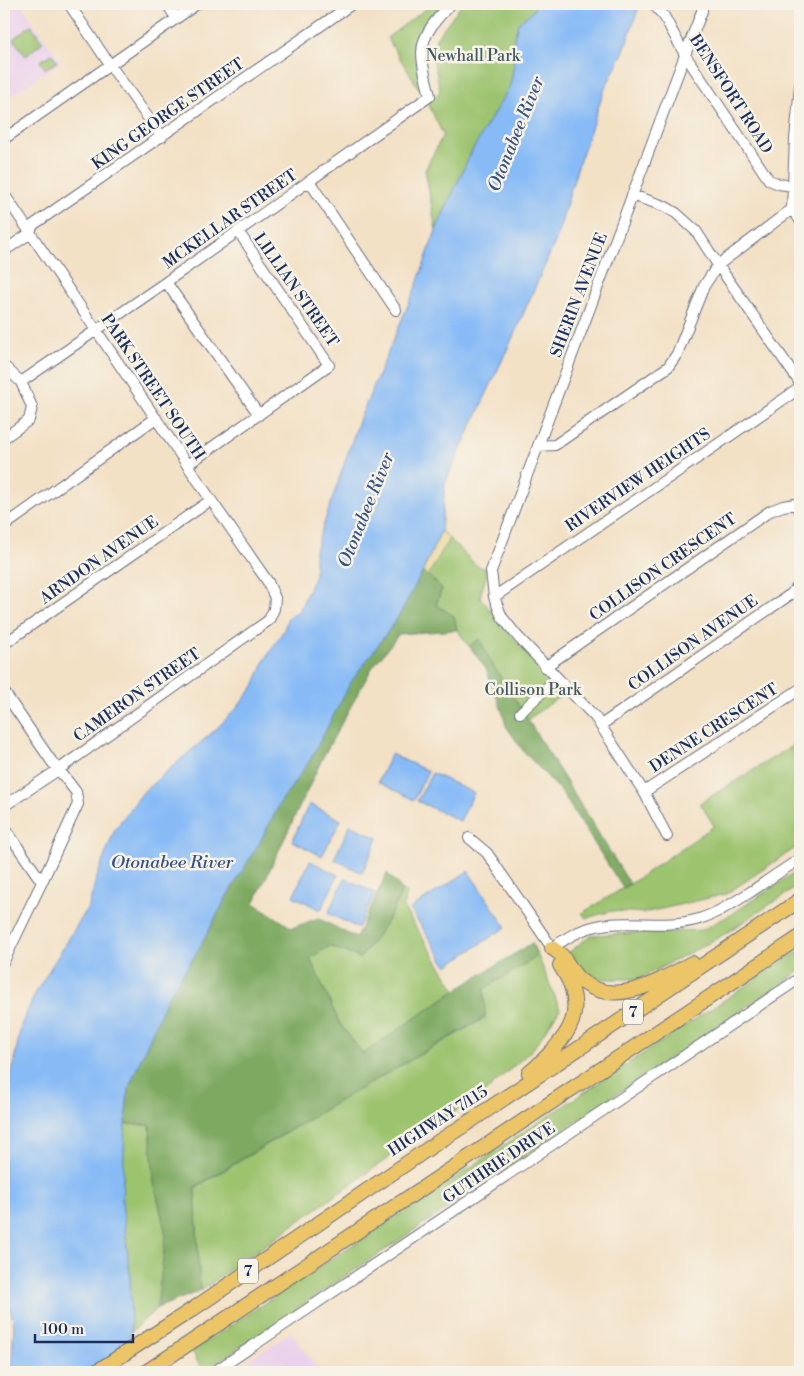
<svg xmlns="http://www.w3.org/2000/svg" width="804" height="1376" font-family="'Libre Bodoni',serif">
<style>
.built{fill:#ead1ec}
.green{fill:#9cc36e;stroke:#5c7966}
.forest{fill:#7da961;stroke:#4c6c60}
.sand{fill:#eeda9e;stroke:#84847e}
.water{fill:#88bbf6;stroke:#5275aa}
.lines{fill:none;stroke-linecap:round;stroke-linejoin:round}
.minor-casing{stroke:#676d82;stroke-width:12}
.highway-casing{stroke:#676d82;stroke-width:16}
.minor{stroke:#fff;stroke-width:10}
.highway{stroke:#ecc569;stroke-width:14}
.labels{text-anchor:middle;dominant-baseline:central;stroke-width:5;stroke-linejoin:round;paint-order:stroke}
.shield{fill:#f7f3e8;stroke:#5d6a87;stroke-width:1}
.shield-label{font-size:15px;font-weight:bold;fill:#1b2f5e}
.park-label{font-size:16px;fill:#425b63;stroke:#f7f3e8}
.street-label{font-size:16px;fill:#1b2f5e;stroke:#f7f3e8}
.water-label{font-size:18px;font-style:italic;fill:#365284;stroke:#f7f3e8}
</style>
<rect width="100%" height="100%" fill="#f7f3e8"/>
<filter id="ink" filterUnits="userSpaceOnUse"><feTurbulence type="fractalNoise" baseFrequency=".02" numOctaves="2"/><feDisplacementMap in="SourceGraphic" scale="10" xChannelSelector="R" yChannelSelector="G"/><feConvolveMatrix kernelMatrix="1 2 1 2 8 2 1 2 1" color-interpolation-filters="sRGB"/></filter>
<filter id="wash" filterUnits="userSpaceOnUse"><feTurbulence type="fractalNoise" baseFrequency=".0096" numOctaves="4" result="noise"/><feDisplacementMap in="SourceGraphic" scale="20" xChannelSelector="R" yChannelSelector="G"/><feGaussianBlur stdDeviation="1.12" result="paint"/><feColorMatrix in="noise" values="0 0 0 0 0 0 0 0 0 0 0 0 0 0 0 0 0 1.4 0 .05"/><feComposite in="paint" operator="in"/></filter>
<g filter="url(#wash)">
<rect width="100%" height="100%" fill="#f3e1c6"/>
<path class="built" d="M4 4H21L61 62 4 101Z
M291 1332 320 1372H231Z"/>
<path class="green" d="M432 4H444L423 29 416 59 424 89 421 92 387 38Z
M462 4H537L532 12 518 23 512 49 514 65 510 86 472 151 436 230 425 170 443 135 428 103 440 91 433 57 436 38Z
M31 25 43 42 26 56 13 39Z
M52 54 57 62 45 69 40 61Z
M449 538 477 566 488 569 480 597C507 632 533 662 565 693L527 720 489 659 480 639 469 646 457 630 454 616 436 606 442 588 428 576Z
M800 741V845L726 894 644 913 612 911 586 918 582 913 630 884 714 826 700 803Z
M800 869V885L720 937 639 979H600L580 971 568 953 591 935 702 930 732 914Z
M402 889 407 893 403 907 456 990 363 1054 340 1024 310 958 330 946 360 958C377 936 394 915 402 889Z
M800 950V971L203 1372 192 1351Z
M538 956 560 1009 533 1049 487 1090 435 1125 200 1291 195 1188 349 1095 485 1018 484 989Z
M125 1124 150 1125 154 1182 166 1235 157 1308 131 1332 130 1275 122 1203Z"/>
<path class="forest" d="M423 571 442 588 436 605 454 616 457 630 399 634 372 668 324 755 254 903 292 928 318 918 356 938 387 873 402 889C394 915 377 936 360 958L330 946 310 958 340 1024 363 1054 456 990 532 943 538 956 484 989 485 1017 349 1095 195 1187 200 1291 157 1308 166 1235 154 1182 150 1125 125 1124 128 1089 167 998 200 947 227 896 261 840 280 803 310 760 351 682 397 619Z
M480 639 489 659 523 712 630 884 623 888 560 790 524 752 506 726 503 714 486 669 469 646Z"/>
<path class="sand" d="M441 531 449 538 428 576 423 571Z"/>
<path class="water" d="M537 4H640L623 53 605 88 577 169 556 240 513 337 445 483 441 531 423 571 397 619 351 682 310 760 280 803 261 840 227 896 200 947 167 998 128 1089 125 1124 122 1203 130 1275 131 1332 119 1363V1372H11L14 1325 8 1299 4 1234V1114L21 1025 37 990 89 906 96 879 115 829 144 791 214 731 237 708 254 686 265 660 284 630 288 617 298 613 315 575V550L358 423 417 284 436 230 472 151 510 86 514 65 512 49 518 23 532 12Z
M391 754 428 771 414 800 378 782Z
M432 773 474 793 460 821 417 801Z
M309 804 341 820 322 856 292 841Z
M350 825 378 838 362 873 334 859Z
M310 861 338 875 321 910 293 896Z
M468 871 506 927 447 966 410 909Z
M345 878 375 893 358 928 328 913Z"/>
</g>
<g filter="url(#ink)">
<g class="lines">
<defs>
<path id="minor" d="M69 4 110 65 162 137
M167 4 176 18
M653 4 664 16 685 55 769 180 779 184 793 186
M4 139 197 4
M309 181 396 310
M4 194 211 500 268 582 275 598 274 609 269 620 58 770 4 806
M632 195 664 206 676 213 696 231 718 265 800 383
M792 209 795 139 800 86
M792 209 800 220
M4 251 29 234 33 225 352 4
M166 282 259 415
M4 366 21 382 32 407 29 420 4 438
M21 382 166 282 430 96C427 82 422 67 422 53 422 34 438 17 451 4
M538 446 555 445 668 367 677 354 704 286 718 265 792 209
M187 465 329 365 238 231
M4 526 156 418
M494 597 800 388
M4 644 211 500
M545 667 770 511 783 506 795 504 800 511
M4 692 52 762 63 775 76 792 78 804 42 882 4 961
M520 713 557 678
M601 725 791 594 800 584
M644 792 800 689
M4 827 42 882
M667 836 644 792 595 717 518 637 502 617 494 597 491 571 685 55 702 11V4
M469 838 487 853 552 948C564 940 575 932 589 928 625 917 663 930 699 919 718 913 735 902 752 891 768 880 784 869 800 859
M214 1372 800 978"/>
<path id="highway" d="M552 948C556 951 561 954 564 958 569 966 573 974 580 980 615 1009 659 981 692 963
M529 1073C538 1066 546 1057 554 1049 571 1030 579 1014 572 989 570 981 564 972 560 965
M96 1372 193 1309 435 1144 466 1124 800 900
M146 1372 800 937"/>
</defs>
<use href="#minor" class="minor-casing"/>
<use href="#highway" class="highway-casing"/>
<use href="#minor" class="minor"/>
<use href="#highway" class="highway"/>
</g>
</g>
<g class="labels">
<g class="shield">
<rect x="623" y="999.5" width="20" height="25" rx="4"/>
<rect x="238" y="1258.5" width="20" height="25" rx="4"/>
</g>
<g class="shield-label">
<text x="633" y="1012">7</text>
<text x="248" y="1271">7</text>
</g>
<g class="park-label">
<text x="473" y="56">Newhall Park</text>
<text x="533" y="690">Collison Park</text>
</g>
<g class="street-label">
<text transform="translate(731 94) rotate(57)">BENSFORT ROAD</text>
<text transform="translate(168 114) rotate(-35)">KING GEORGE STREET</text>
<text transform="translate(230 219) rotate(-35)">MCKELLAR STREET</text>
<text transform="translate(296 290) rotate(55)">LILLIAN STREET</text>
<text transform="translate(579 295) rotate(-69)">SHERIN AVENUE</text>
<text transform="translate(153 387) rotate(56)">PARK STREET SOUTH</text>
<text transform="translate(638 480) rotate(-34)">RIVERVIEW HEIGHTS</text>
<text transform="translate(99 560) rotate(-35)">ARNDON AVENUE</text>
<text transform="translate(663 567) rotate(-35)">COLLISON CRESCENT</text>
<text transform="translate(693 643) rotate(-35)">COLLISON AVENUE</text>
<text transform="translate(137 695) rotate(-35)">CAMERON STREET</text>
<text transform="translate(714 728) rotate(-33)">DENNE CRESCENT</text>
<text transform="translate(438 1121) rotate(-33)">HIGHWAY 7/115</text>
<text transform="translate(499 1163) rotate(-34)">GUTHRIE DRIVE</text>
</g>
<g class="water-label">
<text transform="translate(516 134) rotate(-68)">Otonabee River</text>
<text transform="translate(366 510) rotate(-68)">Otonabee River</text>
<text x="172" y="862">Otonabee River</text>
</g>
</g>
<rect width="804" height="1376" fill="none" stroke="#f7f3e8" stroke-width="20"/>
<path d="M35 1334v8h98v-8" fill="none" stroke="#1b2f5e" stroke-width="2.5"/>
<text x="42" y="1334" font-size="15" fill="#1b2f5e" stroke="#f7f3e8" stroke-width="4" paint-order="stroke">100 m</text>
</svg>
